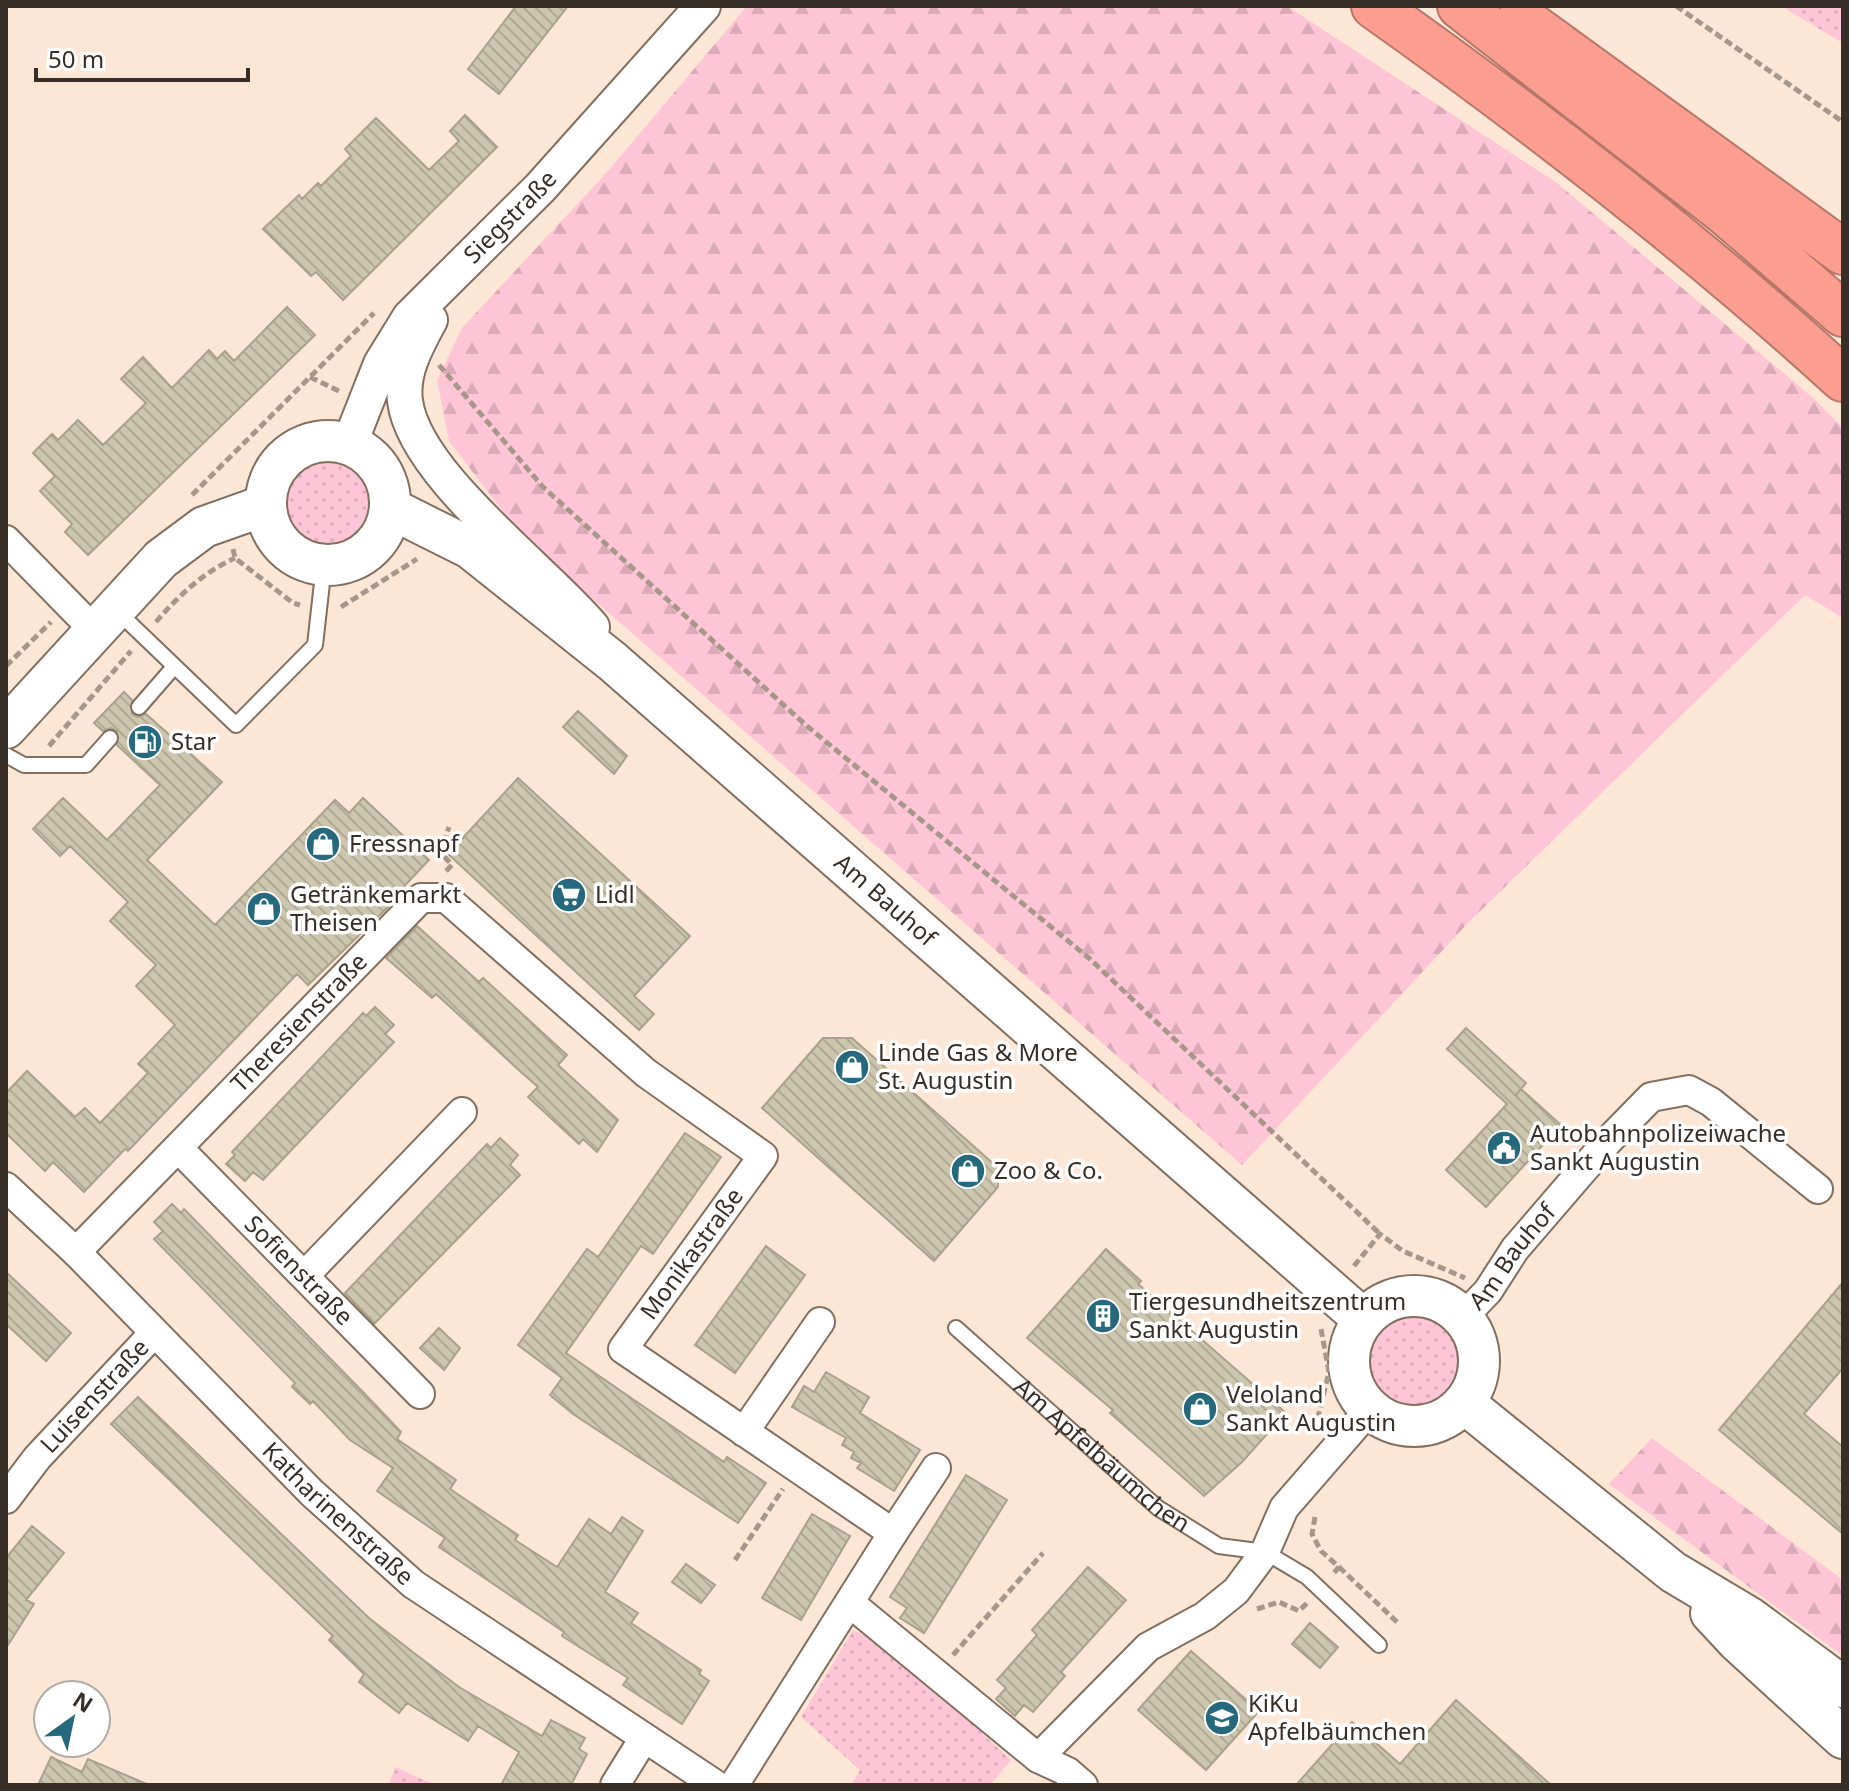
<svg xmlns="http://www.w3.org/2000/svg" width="1849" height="1791" viewBox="0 0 1849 1791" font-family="'Noto Sans',sans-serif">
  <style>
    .grass { fill: url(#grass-dots) }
    .forest { fill: url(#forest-firs) }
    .building { fill: url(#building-back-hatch); stroke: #a8a18b; stroke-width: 2 }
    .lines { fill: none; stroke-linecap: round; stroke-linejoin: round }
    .service-casing { stroke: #826f60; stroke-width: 18 }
    .minor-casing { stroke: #826f60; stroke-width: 32 }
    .tertiary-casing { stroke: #826f60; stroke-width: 38 }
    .secondary-casing { stroke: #826f60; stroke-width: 44 }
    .motorway-casing { stroke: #b6776b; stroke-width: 48 }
    .path { stroke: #a7978b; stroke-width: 5; stroke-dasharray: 8 4; stroke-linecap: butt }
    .service { stroke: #fff; stroke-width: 14 }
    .minor { stroke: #fff; stroke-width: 28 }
    .tertiary { stroke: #fff; stroke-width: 34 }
    .secondary { stroke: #fff; stroke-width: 40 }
    .motorway { stroke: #fb9e8f; stroke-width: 44 }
    .labels { text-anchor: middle; stroke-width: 7; stroke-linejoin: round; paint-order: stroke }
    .street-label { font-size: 24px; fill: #362e27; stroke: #fff }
    .poi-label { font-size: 24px; fill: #362e27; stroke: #fff; text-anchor: start }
  </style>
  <defs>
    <pattern id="grass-dots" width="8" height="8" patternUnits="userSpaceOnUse" patternTransform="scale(2)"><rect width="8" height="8" fill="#fec5d7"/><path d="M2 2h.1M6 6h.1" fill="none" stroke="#daaab9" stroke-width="1.8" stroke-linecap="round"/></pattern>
    <pattern id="forest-firs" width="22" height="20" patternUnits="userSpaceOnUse" patternTransform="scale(2)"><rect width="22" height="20" fill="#fec5d7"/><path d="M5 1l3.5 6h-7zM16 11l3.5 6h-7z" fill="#daaab9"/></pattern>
    <pattern id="building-back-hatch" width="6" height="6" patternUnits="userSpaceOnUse" patternTransform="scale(2)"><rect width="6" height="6" fill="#cdc6ae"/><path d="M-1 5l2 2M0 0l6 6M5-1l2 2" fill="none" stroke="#b1aa96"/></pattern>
  </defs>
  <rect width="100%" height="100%" fill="#fce6d5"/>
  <!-- grass -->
  <path class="grass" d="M 1781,6 L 1843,6 L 1843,43 Z
    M284 504a45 45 0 1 1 90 0a45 45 0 1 1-90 0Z
    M1369 1361a45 45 0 1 1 90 0a45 45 0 1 1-90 0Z
    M 853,1630 L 888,1646 L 1011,1760 L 990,1785 L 851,1785 L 860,1770 L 801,1717 Z
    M 395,1767 L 435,1785 L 389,1785 Z"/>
  <!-- forest -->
  <path class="forest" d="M 747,6 L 1287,6 L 1557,183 L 1812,397 L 1843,428 L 1843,618 L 1805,595 L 1470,921 L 1242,1165 L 524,539 L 449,441 L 437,380 L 462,328 L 608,171 Z
    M 1652,1438 L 1843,1580 L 1843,1656 L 1609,1484 Z"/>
  <!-- building -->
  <path class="building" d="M 516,6 L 568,6 L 499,94 L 468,69 Z
    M 465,115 L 497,147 L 343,300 L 316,272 L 311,276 L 263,229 L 299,195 L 302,199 L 318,183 L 321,186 L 351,156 L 345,149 L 376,118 L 429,170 L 459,141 L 450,131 Z
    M 287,307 L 315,335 L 88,555 L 65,532 L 72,524 L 40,491 L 55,476 L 33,453 L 52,434 L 58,440 L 78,420 L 103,445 L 146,403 L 121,379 L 143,357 L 172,388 L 209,350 L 217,359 L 225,351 L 234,361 Z
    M 124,692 L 132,700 L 132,714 L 138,717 L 146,714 L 222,782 L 147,860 L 215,925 L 335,800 L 349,813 L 363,798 L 429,860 L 390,901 L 392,903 L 308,985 L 297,974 L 128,1151 L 125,1149 L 84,1192 L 53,1162 L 45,1171 L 6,1133 L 6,1093 L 27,1071 L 75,1117 L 85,1108 L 100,1123 L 148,1073 L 138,1064 L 175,1025 L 136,986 L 156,965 L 110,921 L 128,902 L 70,846 L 60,856 L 33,829 L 63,798 L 107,840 L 160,785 L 117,745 L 117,731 L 111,728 L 103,731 L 94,723 Z
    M 578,711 L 627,756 L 614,774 L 563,727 Z
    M 518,778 L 690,936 L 634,996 L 654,1014 L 639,1030 L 448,854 Z
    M 417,926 L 479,982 L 483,978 L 567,1055 L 558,1065 L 618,1120 L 597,1152 L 583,1139 L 579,1144 L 528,1097 L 538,1087 L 521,1072 L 436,994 L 432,998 L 386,958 Z
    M 375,1007 L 394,1025 L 385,1034 L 394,1042 L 263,1180 L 253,1172 L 245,1181 L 226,1164 L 235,1155 L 232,1152 L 363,1013 L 366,1016 Z
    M 1466,1028 L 1526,1083 L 1515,1096 L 1521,1089 L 1561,1125 L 1486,1207 L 1446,1170 L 1507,1104 L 1447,1049 Z
    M 823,1038 L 852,1038 L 998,1168 L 998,1187 L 934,1261 L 762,1108 Z
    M 685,1133 L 721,1157 L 653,1254 L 641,1246 L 566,1353 L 724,1462 L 727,1457 L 766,1483 L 738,1523 L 573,1414 L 550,1395 L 562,1378 L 518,1345 L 587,1249 L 598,1257 Z
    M 500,1138 L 518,1155 L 510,1165 L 520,1175 L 374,1324 L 345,1293 L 487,1144 L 491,1148 Z
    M 172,1204 L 181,1213 L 184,1209 L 362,1391 L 401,1432 L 397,1439 L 456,1480 L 450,1489 L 518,1535 L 515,1540 L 557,1567 L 589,1519 L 611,1534 L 622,1517 L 643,1531 L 605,1592 L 638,1613 L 631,1623 L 701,1670 L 699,1674 L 709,1681 L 682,1724 L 623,1685 L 628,1678 L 562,1636 L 564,1632 L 439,1547 L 445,1538 L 377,1491 L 393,1468 L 350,1440 L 313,1401 L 310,1404 L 292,1387 L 295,1383 L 154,1239 L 163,1231 L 154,1222 Z
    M 766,1246 L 805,1275 L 735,1373 L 695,1345 Z
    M 1106,1249 L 1141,1281 L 1138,1284 L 1286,1413 L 1242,1462 L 1204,1496 L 1110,1413 L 1113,1410 L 1027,1338 Z
    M 6,1272 L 71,1333 L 46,1361 L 6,1324 Z
    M 1843,1282 L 1843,1368 L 1804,1414 L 1843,1447 L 1843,1534 L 1719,1430 Z
    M 439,1328 L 460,1348 L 444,1370 L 420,1348 Z
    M 826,1372 L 869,1397 L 860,1413 L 920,1450 L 894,1491 L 857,1468 L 861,1463 L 851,1458 L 854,1452 L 842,1445 L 846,1438 L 792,1407 L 804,1386 L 814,1392 Z
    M 138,1397 L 369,1618 L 414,1653 L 459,1687 L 542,1736 L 551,1720 L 585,1738 L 579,1749 L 587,1754 L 571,1785 L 501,1785 L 519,1752 L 478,1726 L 468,1741 L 407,1703 L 399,1713 L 359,1682 L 364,1674 L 329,1640 L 333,1636 L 111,1424 Z
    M 966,1475 L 1007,1500 L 924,1633 L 900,1618 L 907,1608 L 890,1597 Z
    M 812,1514 L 850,1536 L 801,1620 L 762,1598 Z
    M 32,1526 L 64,1553 L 26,1600 L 34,1604 L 6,1648 L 6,1558 Z
    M 686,1564 L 715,1585 L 701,1603 L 672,1582 Z
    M 1088,1567 L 1126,1600 L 1061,1672 L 1065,1676 L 1033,1712 L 1024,1705 L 1015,1716 L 996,1699 L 1006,1688 L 997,1680 L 1037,1635 L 1032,1630 Z
    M 1310,1623 L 1338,1647 L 1320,1668 L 1292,1644 Z
    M 1191,1651 L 1259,1711 L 1206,1770 L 1138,1710 Z
    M 1456,1700 L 1551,1785 L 1296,1785 L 1352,1722 L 1400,1764 Z
    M 51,1757 L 82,1772 L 88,1759 L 149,1785 L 38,1785 Z"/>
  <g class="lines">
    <!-- service casing -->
    <g class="service-casing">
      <g id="service">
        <path d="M 116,610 L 236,725 L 315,645 L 324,565"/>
        <path d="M 139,707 L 173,668"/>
        <path d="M 6,755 L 24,765 L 86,765 L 110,738"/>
        <path id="s1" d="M 956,1328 L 1158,1508 L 1219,1546 L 1265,1552 L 1307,1577 L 1379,1645"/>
      </g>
    </g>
    <!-- minor casing -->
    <g class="minor-casing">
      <g id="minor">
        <path d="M 6,540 L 94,630"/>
        <path id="s2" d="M 178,1148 L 420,1394"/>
        <path id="s3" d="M 6,1187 L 76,1252 L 312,1493 L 413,1584 L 716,1785"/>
        <path id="s4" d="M 76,1252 L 421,898 L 446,898 L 646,1073 L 763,1156 L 623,1349 L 893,1533 L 734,1785"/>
        <path d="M 306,1274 L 462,1112"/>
        <path id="s5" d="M 1463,1317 L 1488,1291 L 1515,1249 L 1608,1141 L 1651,1097 L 1689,1090 L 1711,1102 L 1818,1189"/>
        <path d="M 744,1432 L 820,1322"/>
        <path id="s6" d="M 6,1499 L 37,1458 L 154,1333"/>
        <path d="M 893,1533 L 936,1468"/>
        <path d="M 850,1603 L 1038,1758 L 1068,1772 L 1083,1785"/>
        <path d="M 1038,1758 L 1148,1647 L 1205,1616 L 1236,1591 L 1265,1552 L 1284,1508 L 1370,1409"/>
        <path d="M 615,1785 L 644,1738"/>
      </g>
    </g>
    <!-- tertiary casing -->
    <g class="tertiary-casing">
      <g id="tertiary">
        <path d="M 430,320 C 417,344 401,372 405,401 C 414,474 544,570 592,627"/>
        <path id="s7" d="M 349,445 L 381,364 L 410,317 L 540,188 L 703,6"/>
      </g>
    </g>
    <!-- secondary casing -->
    <g class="secondary-casing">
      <g id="secondary">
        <circle cx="328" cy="503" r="62"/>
        <path id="s8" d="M 390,508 L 470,548 L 612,661 L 1363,1319"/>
        <path d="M 6,728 L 161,559 L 204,527 L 266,505"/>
        <circle cx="1414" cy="1361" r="65"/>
        <path d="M 1464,1403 L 1673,1572 L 1750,1618 L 1843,1687"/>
        <path d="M 1711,1613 L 1737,1641 L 1843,1738"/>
      </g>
    </g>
    <!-- motorway casing -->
    <g class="motorway-casing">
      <path id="motorway" d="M 1374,6 C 1536,121 1696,245 1843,379
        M 1460,6 L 1726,213 L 1843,314
        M 1521,18 L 1843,252"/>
    </g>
    <!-- path -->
    <path class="path" d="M 1676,6 L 1843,122
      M 439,365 L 543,487 L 808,727 L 1090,959 L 1380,1234
      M 310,377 L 339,391
      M 192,495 L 374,313
      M 233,549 L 235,558 L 293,603 L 300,605
      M 341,607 L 417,559
      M 156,622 C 178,596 204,572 235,558
      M 6,666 L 51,622
      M 49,746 L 131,651
      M 446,871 L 452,865 L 440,852 L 449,827
      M 1354,1266 L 1380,1234 L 1403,1251 L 1465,1278
      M 1321,1329 L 1329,1372 L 1317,1421 L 1323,1426
      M 1315,1517 L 1312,1534 L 1321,1551 L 1339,1567 L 1333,1574
      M 735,1560 L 783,1489
      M 1339,1567 L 1398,1623
      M 1257,1609 L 1279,1602 L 1299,1611 L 1308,1602
      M 953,1655 L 1043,1553"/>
    <!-- service -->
    <use href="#service" class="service"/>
    <!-- minor -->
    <use href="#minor" class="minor"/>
    <!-- tertiary -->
    <use href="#tertiary" class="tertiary"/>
    <!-- secondary -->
    <use href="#secondary" class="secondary"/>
    <!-- motorway -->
    <use href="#motorway" class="motorway"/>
  </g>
  <!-- icons -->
  <defs>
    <g id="fuel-disc" transform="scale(1.8)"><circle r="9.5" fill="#27697c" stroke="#fff"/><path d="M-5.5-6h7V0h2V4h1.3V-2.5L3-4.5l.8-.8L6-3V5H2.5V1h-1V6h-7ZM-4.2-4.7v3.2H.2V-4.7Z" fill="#fff"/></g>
    <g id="shop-disc" transform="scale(1.8)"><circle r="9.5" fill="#27697c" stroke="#fff"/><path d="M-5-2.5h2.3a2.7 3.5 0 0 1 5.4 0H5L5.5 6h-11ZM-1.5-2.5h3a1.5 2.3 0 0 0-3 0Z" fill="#fff"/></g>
    <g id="supermarket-disc" transform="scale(1.8)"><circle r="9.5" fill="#27697c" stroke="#fff"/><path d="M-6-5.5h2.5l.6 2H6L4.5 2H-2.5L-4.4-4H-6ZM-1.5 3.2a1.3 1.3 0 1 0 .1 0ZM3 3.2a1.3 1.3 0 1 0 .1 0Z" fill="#fff"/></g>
    <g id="civic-disc" transform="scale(1.8)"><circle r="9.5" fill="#27697c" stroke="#fff"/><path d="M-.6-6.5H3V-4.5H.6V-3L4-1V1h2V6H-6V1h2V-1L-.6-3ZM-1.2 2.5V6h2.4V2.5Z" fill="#fff"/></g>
    <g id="building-disc" transform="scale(1.8)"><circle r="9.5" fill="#27697c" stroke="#fff"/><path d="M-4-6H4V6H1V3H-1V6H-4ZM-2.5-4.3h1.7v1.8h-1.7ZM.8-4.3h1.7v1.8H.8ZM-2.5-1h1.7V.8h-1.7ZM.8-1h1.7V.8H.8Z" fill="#fff"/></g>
    <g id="school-disc" transform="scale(1.8)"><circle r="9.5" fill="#27697c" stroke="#fff"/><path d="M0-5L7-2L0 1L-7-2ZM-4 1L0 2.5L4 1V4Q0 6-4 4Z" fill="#fff"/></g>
  </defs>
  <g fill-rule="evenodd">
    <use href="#fuel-disc" x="145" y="742"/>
    <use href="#shop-disc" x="323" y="844"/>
    <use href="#supermarket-disc" x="569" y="895"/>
    <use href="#shop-disc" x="264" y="909"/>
    <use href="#shop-disc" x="852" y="1067"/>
    <use href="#civic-disc" x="1504" y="1148"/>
    <use href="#shop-disc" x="968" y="1171"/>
    <use href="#building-disc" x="1103" y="1316"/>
    <use href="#shop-disc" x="1200" y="1409"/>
    <use href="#school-disc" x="1222" y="1718"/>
  </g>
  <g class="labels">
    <!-- street labels -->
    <g class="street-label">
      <text dy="8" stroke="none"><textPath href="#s7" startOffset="284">Siegstraße</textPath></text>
      <text dy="8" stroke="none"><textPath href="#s8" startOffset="634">Am Bauhof</textPath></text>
      <text dy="8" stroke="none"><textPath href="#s4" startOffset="320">Theresienstraße</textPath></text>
      <text transform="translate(692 1254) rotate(-54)" y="8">Monikastraße</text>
      <text dy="8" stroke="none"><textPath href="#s5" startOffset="78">Am Bauhof</textPath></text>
      <text dy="8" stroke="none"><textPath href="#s2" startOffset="172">Sofienstraße</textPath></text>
      <text dy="8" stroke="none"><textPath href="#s6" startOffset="136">Luisenstraße</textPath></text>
      <text dy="8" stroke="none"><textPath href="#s1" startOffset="194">Am Apfelbäumchen</textPath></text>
      <text dy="8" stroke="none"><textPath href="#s3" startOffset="466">Katharinenstraße</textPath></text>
    </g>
    <!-- poi labels -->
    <g class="poi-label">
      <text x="171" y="750">Star</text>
      <text x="349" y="852">Fressnapf</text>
      <text x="290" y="903">Getränkemarkt<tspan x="290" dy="28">Theisen</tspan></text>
      <text x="595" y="903">Lidl</text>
      <text x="878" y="1061">Linde Gas &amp; More<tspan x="878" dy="28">St. Augustin</tspan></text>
      <text x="1530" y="1142">Autobahnpolizeiwache<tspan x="1530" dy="28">Sankt Augustin</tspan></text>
      <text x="994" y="1179">Zoo &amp; Co.</text>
      <text x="1129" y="1310">Tiergesundheitszentrum<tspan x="1129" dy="28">Sankt Augustin</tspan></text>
      <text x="1226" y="1403">Veloland<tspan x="1226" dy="28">Sankt Augustin</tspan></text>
      <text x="1248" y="1712">KiKu<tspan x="1248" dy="28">Apfelbäumchen</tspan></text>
    </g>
  </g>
  <!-- border -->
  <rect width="1849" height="1791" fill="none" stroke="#362e27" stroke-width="16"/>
  <!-- north arrow -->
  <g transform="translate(72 1719) rotate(33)"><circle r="38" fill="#ffffff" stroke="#afaba9" stroke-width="2"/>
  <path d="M0-6L14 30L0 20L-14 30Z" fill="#27697c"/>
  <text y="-12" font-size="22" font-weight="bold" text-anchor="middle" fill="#362e27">N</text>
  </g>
  <!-- scale -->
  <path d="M36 68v12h212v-12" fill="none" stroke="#362e27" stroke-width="4"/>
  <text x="48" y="68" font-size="24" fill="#362e27" stroke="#ffffff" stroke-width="6" paint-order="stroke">50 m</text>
</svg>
